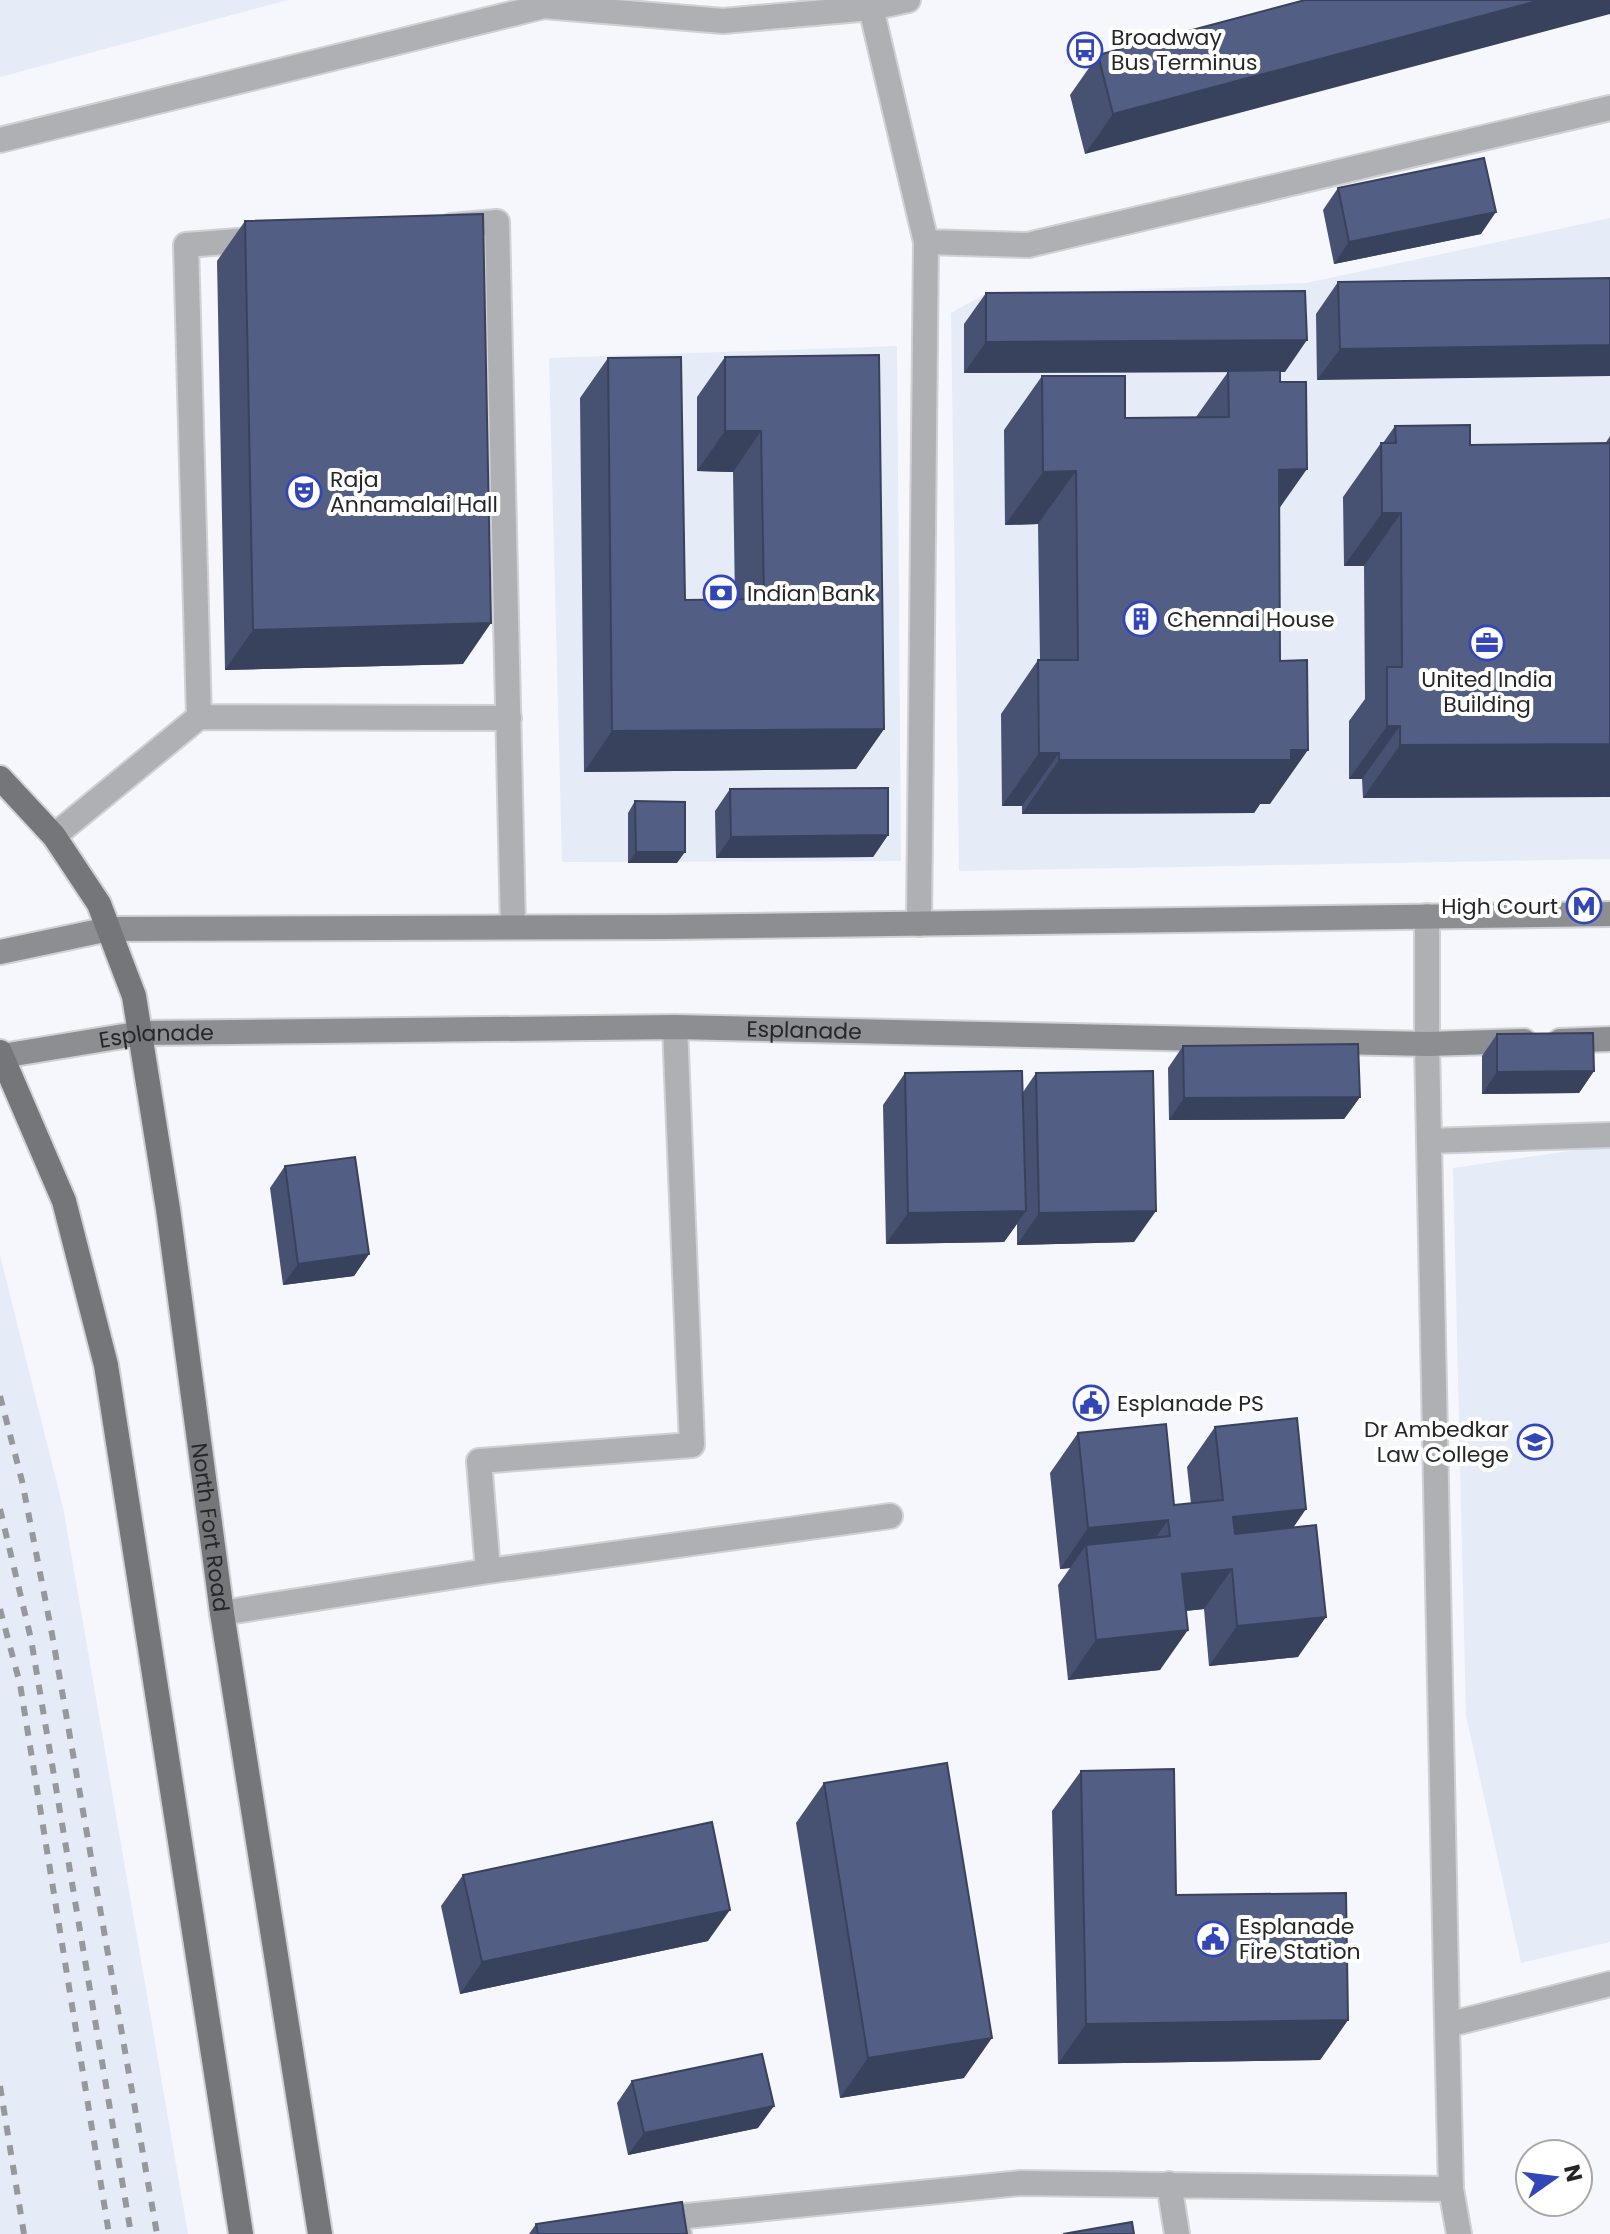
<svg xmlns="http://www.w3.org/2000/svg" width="1610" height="2234" viewBox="0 0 1610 2234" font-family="Poppins,sans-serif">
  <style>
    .built { fill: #e6ebf8 }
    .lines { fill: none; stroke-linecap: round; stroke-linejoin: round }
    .service-casing { stroke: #d0d1d7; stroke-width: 28 }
    .minor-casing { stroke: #d0d1d7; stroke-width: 28 }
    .secondary-casing { stroke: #d0d1d7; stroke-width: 28 }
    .primary-casing { stroke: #d0d1d7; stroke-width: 28 }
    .service { stroke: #afb0b3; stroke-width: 24 }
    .minor { stroke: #afb0b3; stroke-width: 24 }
    .secondary { stroke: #8d8e92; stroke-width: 24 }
    .primary { stroke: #74767a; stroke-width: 24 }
    .rail { stroke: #96989c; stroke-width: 6; stroke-dasharray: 10 10; stroke-linecap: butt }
    .wall { fill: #475172 }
    .shaded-wall { fill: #39425c }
    .building { fill: #525e84; stroke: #39425c; stroke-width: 2 }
    .labels { text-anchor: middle; stroke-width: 8; stroke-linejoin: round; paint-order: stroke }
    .poi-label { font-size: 22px; fill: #252628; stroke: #fff; text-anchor: start }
    .street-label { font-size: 22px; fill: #252628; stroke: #fff }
  </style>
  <rect width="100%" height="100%" fill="#f5f7fd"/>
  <!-- built -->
  <path class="built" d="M 0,0 L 288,0 L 0,77 Z
    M 1610,218 L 1610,859 L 959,871 L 951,313 L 983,295 L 1306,283 Z
    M 897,346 L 901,861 L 562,862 L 549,358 Z
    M 1610,1145 L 1610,1942 L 1521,1963 L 1466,1716 L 1453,1168 Z
    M 0,1255 L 64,1512 L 188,2234 L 0,2234 Z"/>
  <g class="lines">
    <!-- service casing -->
    <g class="service-casing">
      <path id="service" d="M 871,8 L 926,242 L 919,924
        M 0,140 L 544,6 L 723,21 L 871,8 L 908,0
        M 451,226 L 497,222 L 513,926
        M 926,242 L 1028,245 L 1610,108
        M 199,717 L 509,718
        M 54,836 L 199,717 L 186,245 L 263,239
        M 1427,1044 L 1447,2025 L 1610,1984
        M 1429,1141 L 1610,1135
        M 488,1571 L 890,1516
        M 222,1613 L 488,1571 L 479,1461 L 692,1445 L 675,1027
        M 1169,2184 L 1177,2234
        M 1451,2189 L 1459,2234
        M 679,2234 L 676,2217 L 1021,2183 L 1451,2189 L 1447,2025"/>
    </g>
    <!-- minor casing -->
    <g class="minor-casing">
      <path id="minor" d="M 1427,1044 L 1427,916"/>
    </g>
    <!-- secondary casing -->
    <g class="secondary-casing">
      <g id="secondary">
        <path d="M 0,952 L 109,929 L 666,927 L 1610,914"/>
        <path d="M 1560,1041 L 1610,1039"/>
        <path id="s1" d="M 2,1056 L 142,1033 L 675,1027 L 1427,1044 L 1524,1041"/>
      </g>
    </g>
    <!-- primary casing -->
    <g class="primary-casing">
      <g id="primary">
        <path id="s2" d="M 0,778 L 54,836 L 99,904 L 134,996 L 168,1209 L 222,1613 L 320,2234"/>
        <path d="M 0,1052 L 64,1201 L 106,1365 L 241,2234"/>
      </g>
    </g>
    <!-- service -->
    <use href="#service" class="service"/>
    <!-- minor -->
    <use href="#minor" class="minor"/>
    <!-- secondary -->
    <use href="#secondary" class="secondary"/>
    <!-- primary -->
    <use href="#primary" class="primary"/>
    <!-- rail -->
    <path class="rail" d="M 0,1396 L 22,1481 L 52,1634 L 157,2234
      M 0,1509 L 31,1639 L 131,2234
      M 0,1609 L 20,1684 L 109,2234
      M 0,2086 L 24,2234"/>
  </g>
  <!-- wall -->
  <path class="wall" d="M 1305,0 L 1085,154 L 1070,95 L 1098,55 Z
    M 1338,188 L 1481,234 L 1334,264 L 1323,210 Z
    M 245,221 L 463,664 L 225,670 L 217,261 Z
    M 1610,278 L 1317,380 L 1316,314 L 1338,282 Z
    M 986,293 L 1285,372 L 1280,372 L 1279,509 L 1270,804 L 1260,804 L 1254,813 L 1022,814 L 1022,806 L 1002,806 L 1001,714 L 1038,660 L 1040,660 L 1038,524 L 1005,525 L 1004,430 L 1042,376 L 1125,418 L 1196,417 L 1228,372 L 964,373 L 964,324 Z
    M 879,355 L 884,729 L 856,769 L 584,772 L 580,398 L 608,358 L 685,600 L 735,600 L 733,472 L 697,471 L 697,397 L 725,357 Z
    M 1395,426 L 1470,445 L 1605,444 L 1610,436 L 1610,797 L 1363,798 L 1362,779 L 1349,779 L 1349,721 L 1365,699 L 1364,566 L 1344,566 L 1343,497 L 1381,443 L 1383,443 Z
    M 730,789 L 888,835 L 873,857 L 716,858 L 715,811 Z
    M 635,801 L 677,863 L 628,863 L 628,813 Z
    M 1497,1034 L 1594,1071 L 1579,1093 L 1482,1094 L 1482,1056 Z
    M 1183,1046 L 1360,1097 L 1344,1119 L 1169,1120 L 1168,1068 Z
    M 905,1073 L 1023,1092 L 1036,1073 L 1134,1242 L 1017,1245 L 1017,1224 L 1004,1242 L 886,1244 L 883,1105 Z
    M 285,1166 L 369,1254 L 354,1276 L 283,1285 L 270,1188 Z
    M 1215,1427 L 1293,1528 L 1298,1657 L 1209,1666 L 1204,1609 L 1186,1611 L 1160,1670 L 1068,1680 L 1058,1585 L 1070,1568 L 1060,1569 L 1050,1473 L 1078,1433 L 1174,1505 L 1191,1504 L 1187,1467 Z
    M 1081,1771 L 1176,1895 L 1348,2020 L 1320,2060 L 1058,2064 L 1052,1811 Z
    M 824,1783 L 964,2078 L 840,2098 L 796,1823 Z
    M 463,1875 L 708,1941 L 460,1994 L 441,1906 Z
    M 632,2081 L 758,2128 L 628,2155 L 617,2103 Z
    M 536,2224 L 687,2234 L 529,2234 Z"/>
  <!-- shaded-wall -->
  <path class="shaded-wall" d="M 1541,0 L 1610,0 L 1610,14 L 1085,154 L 1113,114 Z
    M 1496,212 L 1481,234 L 1334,264 L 1349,242 Z
    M 1307,340 L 1285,372 L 964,373 L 986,342 Z
    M 1610,345 L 1610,376 L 1317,380 L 1340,349 Z
    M 725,431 L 761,431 L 733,472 L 697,471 Z
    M 1307,469 L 1269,523 L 1279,470 Z
    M 1076,471 L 1038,524 L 1005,525 L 1043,472 Z
    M 1382,513 L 1401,513 L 1364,566 L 1344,566 Z
    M 491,623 L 463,664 L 225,670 L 253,630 Z
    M 1387,726 L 1400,726 L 1362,779 L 1349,779 Z
    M 884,729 L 856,769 L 584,772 L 612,731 Z
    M 1610,744 L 1610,797 L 1363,798 L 1400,745 Z
    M 1291,750 L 1308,750 L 1270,804 L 1260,804 L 1254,813 L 1022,814 L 1059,760 Z
    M 1039,753 L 1059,753 L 1022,806 L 1002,806 Z
    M 888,835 L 873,857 L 716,858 L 731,837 Z
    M 636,852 L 685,852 L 677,863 L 628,863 Z
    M 1594,1071 L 1579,1093 L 1482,1094 L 1497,1072 Z
    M 1360,1097 L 1344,1119 L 1169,1120 L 1184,1098 Z
    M 1026,1211 L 1004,1242 L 886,1244 L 908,1213 Z
    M 1156,1211 L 1134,1242 L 1017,1245 L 1039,1213 Z
    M 369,1254 L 354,1276 L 283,1285 L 298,1264 Z
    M 1306,1509 L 1278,1550 L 1205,1557 L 1233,1517 Z
    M 1168,1520 L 1140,1560 L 1086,1545 L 1070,1568 L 1060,1569 L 1088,1528 Z
    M 1232,1569 L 1204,1609 L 1154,1614 L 1182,1574 Z
    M 1326,1617 L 1298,1657 L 1209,1666 L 1237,1626 Z
    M 1188,1630 L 1160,1670 L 1068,1680 L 1096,1640 Z
    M 730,1910 L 708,1941 L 460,1994 L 482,1962 Z
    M 1348,2020 L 1320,2060 L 1058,2064 L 1086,2024 Z
    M 992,2038 L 964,2078 L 840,2098 L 868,2058 Z
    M 774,2106 L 758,2128 L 628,2155 L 644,2133 Z"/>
  <!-- building -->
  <path class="building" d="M 1305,0 L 1541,0 L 1113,114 L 1098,55 Z
    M 1484,158 L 1496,212 L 1349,242 L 1338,188 Z
    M 483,214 L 491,623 L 253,630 L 245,221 Z
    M 1610,278 L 1610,345 L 1340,349 L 1338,282 Z
    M 1305,291 L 1307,340 L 986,342 L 986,293 Z
    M 879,355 L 884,729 L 612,731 L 608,358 L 681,357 L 685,600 L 764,599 L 761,431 L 725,431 L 725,357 Z
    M 1280,370 L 1280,382 L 1306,382 L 1307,469 L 1279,470 L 1280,661 L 1307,660 L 1308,750 L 1291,750 L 1291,760 L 1059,760 L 1059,753 L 1039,753 L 1038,660 L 1078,660 L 1076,471 L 1043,472 L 1042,376 L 1125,376 L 1125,418 L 1229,417 L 1228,371 Z
    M 1470,425 L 1470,445 L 1610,443 L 1610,744 L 1400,745 L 1400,726 L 1387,726 L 1387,667 L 1402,667 L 1401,513 L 1382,513 L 1381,443 L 1396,443 L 1395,426 Z
    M 888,788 L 888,835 L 731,837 L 730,789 Z
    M 635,801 L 685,802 L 685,852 L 636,852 Z
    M 1593,1033 L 1594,1071 L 1497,1072 L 1497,1034 Z
    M 1358,1044 L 1360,1097 L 1184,1098 L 1183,1046 Z
    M 1022,1071 L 1026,1211 L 908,1213 L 905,1073 Z
    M 1153,1071 L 1156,1211 L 1039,1213 L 1036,1073 Z
    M 355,1157 L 369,1254 L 298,1264 L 285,1166 Z
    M 1297,1418 L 1306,1509 L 1233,1517 L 1235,1534 L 1316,1525 L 1326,1617 L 1237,1626 L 1232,1569 L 1182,1574 L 1188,1630 L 1096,1640 L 1086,1545 L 1170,1536 L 1168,1520 L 1088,1528 L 1078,1433 L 1166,1424 L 1174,1505 L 1223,1500 L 1215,1427 Z
    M 947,1763 L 992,2038 L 868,2058 L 824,1783 Z
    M 1174,1769 L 1176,1895 L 1346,1893 L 1348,2020 L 1086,2024 L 1081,1771 Z
    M 712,1822 L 730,1910 L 482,1962 L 463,1875 Z
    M 762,2054 L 774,2106 L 644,2133 L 632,2081 Z
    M 682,2202 L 687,2234 L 538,2234 L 536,2224 Z
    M 1132,2222 L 1134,2234 L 1063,2234 Z"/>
  <!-- icons -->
  <defs>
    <g id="bus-ring" transform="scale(1.8)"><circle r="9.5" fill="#fff" stroke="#3246b8" stroke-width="1.5"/><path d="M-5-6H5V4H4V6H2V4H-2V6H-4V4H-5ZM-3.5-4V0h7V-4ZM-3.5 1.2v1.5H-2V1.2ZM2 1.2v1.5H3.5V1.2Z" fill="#3246b8"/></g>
    <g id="theatre-ring" transform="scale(1.8)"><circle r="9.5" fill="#fff" stroke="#3246b8" stroke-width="1.5"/><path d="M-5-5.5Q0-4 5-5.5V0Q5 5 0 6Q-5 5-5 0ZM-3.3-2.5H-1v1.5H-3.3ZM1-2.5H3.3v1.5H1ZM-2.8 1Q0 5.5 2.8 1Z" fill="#3246b8"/></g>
    <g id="bank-ring" transform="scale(1.8)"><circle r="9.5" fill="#fff" stroke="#3246b8" stroke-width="1.5"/><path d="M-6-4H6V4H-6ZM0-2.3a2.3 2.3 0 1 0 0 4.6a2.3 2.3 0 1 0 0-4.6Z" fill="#3246b8"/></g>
    <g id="building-ring" transform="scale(1.8)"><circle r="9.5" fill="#fff" stroke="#3246b8" stroke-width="1.5"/><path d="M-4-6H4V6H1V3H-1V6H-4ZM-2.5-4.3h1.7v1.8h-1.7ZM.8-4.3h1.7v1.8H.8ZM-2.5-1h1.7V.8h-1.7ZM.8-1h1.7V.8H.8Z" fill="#3246b8"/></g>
    <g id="office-ring" transform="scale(1.8)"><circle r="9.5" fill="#fff" stroke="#3246b8" stroke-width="1.5"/><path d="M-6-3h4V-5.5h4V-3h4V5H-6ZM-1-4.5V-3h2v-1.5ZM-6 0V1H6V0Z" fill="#3246b8"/></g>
    <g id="metro-ring" transform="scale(1.8)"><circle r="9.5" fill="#fff" stroke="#3246b8" stroke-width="1.5"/><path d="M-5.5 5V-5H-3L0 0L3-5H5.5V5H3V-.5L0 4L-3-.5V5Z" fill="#3246b8"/></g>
    <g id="civic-ring" transform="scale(1.8)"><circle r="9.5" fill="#fff" stroke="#3246b8" stroke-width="1.5"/><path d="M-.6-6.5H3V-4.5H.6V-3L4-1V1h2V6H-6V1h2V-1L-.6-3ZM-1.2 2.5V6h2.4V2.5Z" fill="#3246b8"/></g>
    <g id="university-ring" transform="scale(1.8)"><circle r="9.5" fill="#fff" stroke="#3246b8" stroke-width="1.5"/><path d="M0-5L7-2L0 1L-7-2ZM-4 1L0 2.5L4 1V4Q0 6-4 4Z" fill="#3246b8"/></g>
  </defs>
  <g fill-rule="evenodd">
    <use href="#bus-ring" x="1085" y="50"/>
    <use href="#theatre-ring" x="304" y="492"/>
    <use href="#bank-ring" x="721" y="593"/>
    <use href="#building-ring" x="1141" y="619"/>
    <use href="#office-ring" x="1487" y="643"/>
    <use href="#metro-ring" x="1584" y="906"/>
    <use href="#civic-ring" x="1091" y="1403"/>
    <use href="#university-ring" x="1535" y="1442"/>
    <use href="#civic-ring" x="1213" y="1939"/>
  </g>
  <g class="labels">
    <!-- poi labels -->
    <g class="poi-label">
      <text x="1111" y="45">Broadway<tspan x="1111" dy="25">Bus Terminus</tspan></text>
      <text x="330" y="487">Raja<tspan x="330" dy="25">Annamalai Hall</tspan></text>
      <text x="747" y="601">Indian Bank</text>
      <text x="1167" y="627">Chennai House</text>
      <text x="1487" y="687" text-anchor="middle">United India<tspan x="1487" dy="25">Building</tspan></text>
      <text x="1558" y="914" text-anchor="end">High Court</text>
      <text x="1117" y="1411">Esplanade PS</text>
      <text x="1509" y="1437" text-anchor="end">Dr Ambedkar<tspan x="1509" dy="25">Law College</tspan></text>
      <text x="1239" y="1934">Esplanade<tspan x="1239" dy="25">Fire Station</tspan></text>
    </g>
    <!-- street labels -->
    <g class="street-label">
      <text dy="8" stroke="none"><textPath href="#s1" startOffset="804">Esplanade</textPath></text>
      <text dy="8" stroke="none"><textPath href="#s1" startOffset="156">Esplanade</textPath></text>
      <text dy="8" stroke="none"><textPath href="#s2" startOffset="796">North Fort Road</textPath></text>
    </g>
  </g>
  <!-- north arrow -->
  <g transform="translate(1554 2178) rotate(76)"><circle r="38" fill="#ffffff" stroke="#a8a8a9" stroke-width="2"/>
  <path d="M0-6L14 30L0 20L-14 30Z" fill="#3246b8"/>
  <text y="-12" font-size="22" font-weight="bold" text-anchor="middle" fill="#252628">N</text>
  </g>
</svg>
